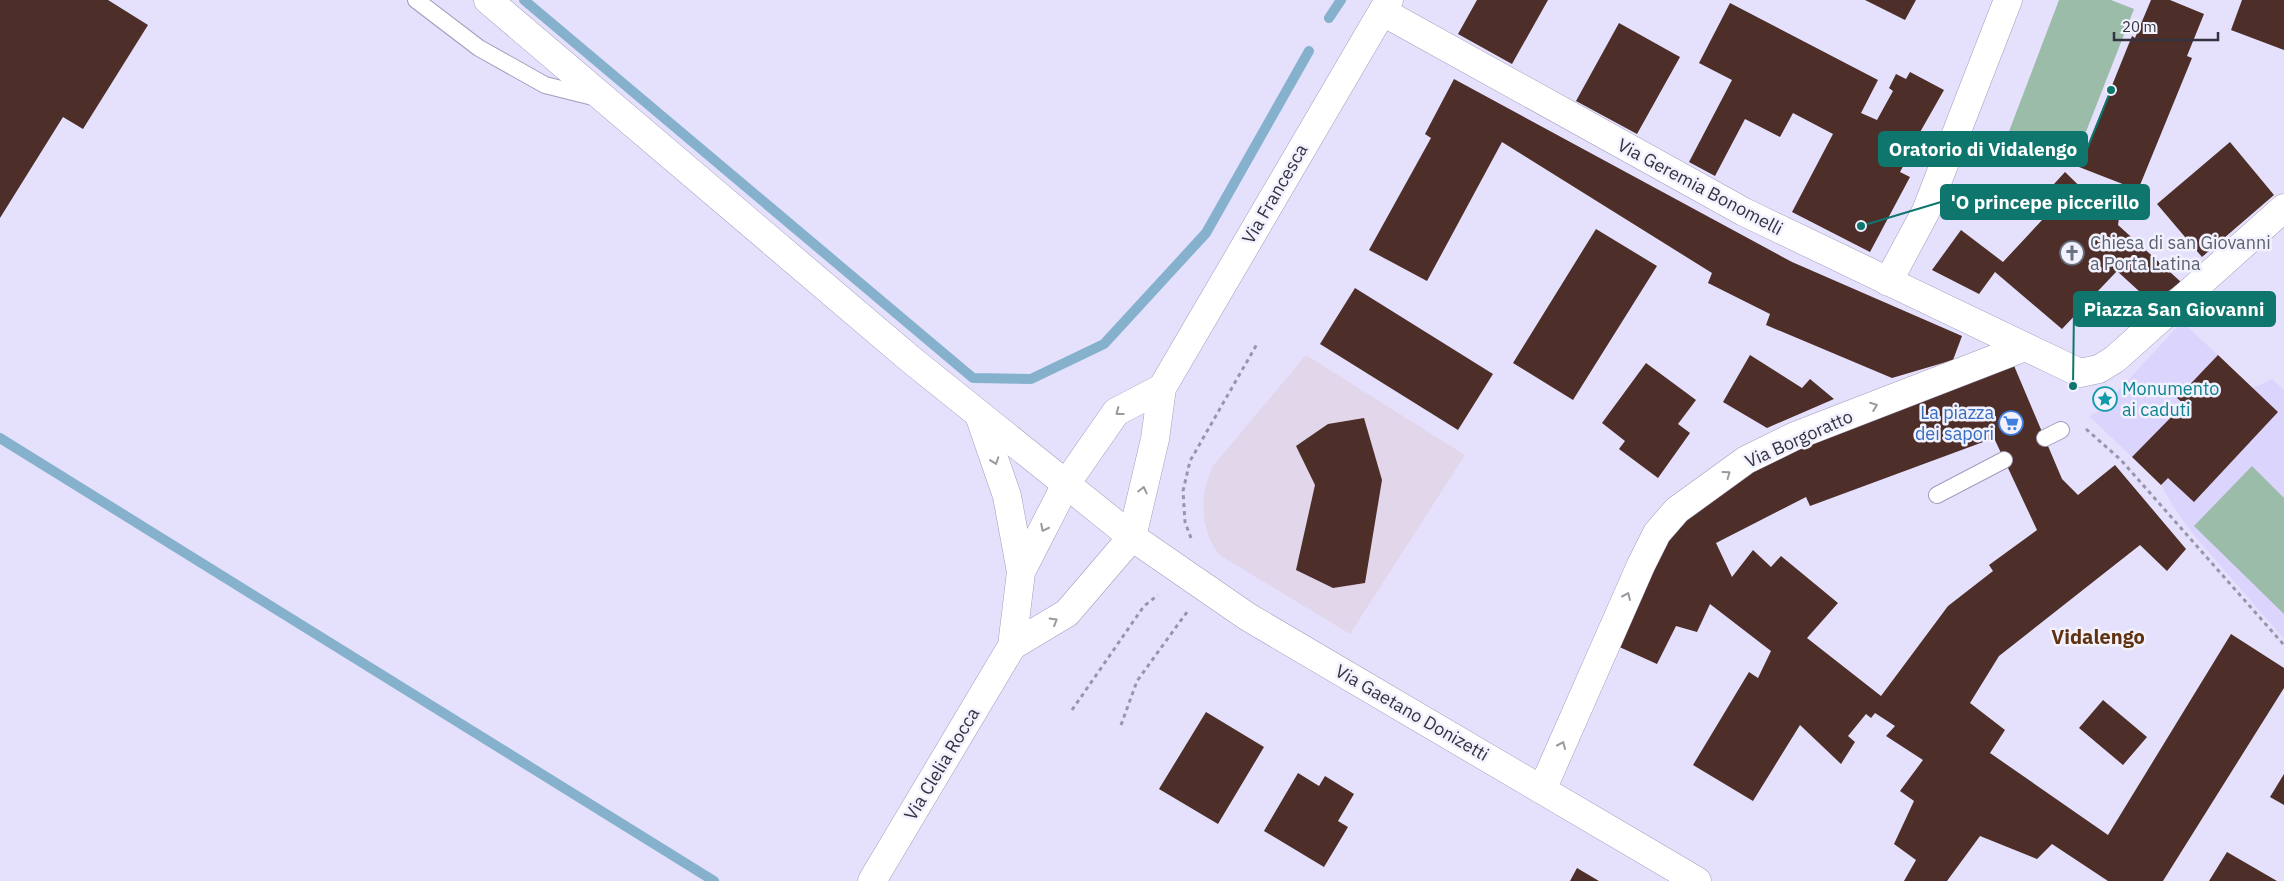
<svg xmlns="http://www.w3.org/2000/svg" width="2284" height="881" viewBox="0 0 2284 881" font-family="'IBM Plex Sans',sans-serif">
  <style>
    .commercial { fill: #e2d6ea }
    .built { fill: #dbd4fd }
    .green { fill: #9bbca8 }
    .lines { fill: none; stroke-linecap: round; stroke-linejoin: round }
    .stream { stroke: #85b1cd; stroke-width: 10 }
    .building { fill: #4d2e29; fill-rule: evenodd }
    .service-casing { stroke: #a19cbc; stroke-width: 18 }
    .minor-casing { stroke: #a19cbc; stroke-width: 29 }
    .tertiary-casing { stroke: #a19cbc; stroke-width: 29 }
    .secondary-casing { stroke: #a19cbc; stroke-width: 29 }
    .path { stroke: #9895ab; stroke-width: 3; stroke-dasharray: 4 4; stroke-linecap: butt }
    .service { stroke: #fff; stroke-width: 16 }
    .minor { stroke: #fff; stroke-width: 28 }
    .tertiary { stroke: #fff; stroke-width: 28 }
    .secondary { stroke: #fff; stroke-width: 28 }
    .oneway { stroke: #9a99a0 }
    .labels { text-anchor: middle; stroke-width: 5; stroke-linejoin: round; paint-order: stroke }
    .street-label { font-size: 18px; fill: #353340; stroke: #f2f1fe }
    .worship-label { font-size: 18px; fill: #5b616d; stroke: #f2f1fe; text-anchor: start }
    .culture-label { font-size: 18px; fill: #0d838f; stroke: #f2f1fe; text-anchor: start }
    .shop-label { font-size: 18px; fill: #366cbe; stroke: #f2f1fe; text-anchor: end }
    .quarter-label { font-size: 20px; font-weight: bold; fill: #603310; stroke: #f2f1fe }
    .leader { fill: none; stroke: #0f766e; stroke-width: 2 }
    .callout-dot { fill: #0f766e; stroke: #f2f1fe; stroke-width: 2 }
    .callout { fill: #0f766e; stroke: #0f766e; stroke-width: 2 }
    .callout-label { font-size: 19px; text-anchor: middle; font-weight: bold; fill: #fff }
  </style>
  <rect width="100%" height="100%" fill="#e5e1fd"/>
  <!-- commercial -->
  <path class="commercial" d="M 1306,355 L 1465,455 L 1350,634 L 1218,554 L 1209,538 L 1204,520 L 1203,502 L 1206,484 L 1212,467 Z"/>
  <!-- built -->
  <path class="built" d="M 2182,322 L 2218,355 L 2196,378 L 2253,388 L 2272,379 L 2284,390 L 2284,639 L 2192,533 L 2173,506 L 2161,485 L 2178,467 L 2149,440 L 2132,457 L 2089,416 L 2099,411 Z"/>
  <!-- green -->
  <path class="green" d="M 2059,0 L 2111,0 L 2134,9 L 2075,160 L 2008,134 Z
    M 2252,466 L 2284,498 L 2284,614 L 2194,526 Z"/>
  <g class="lines">
    <!-- stream -->
    <path class="stream" d="M 524,0 L 973,378 L 1031,379 L 1104,344 L 1206,233 L 1309,51
      M 1329,18 L 1341,0
      M 0,438 L 714,881"/>
  </g>
  <!-- building -->
  <path class="building" d="M 0,0 L 108,0 L 148,25 L 83,129 L 63,117 L 0,218 Z
    M 1477,0 L 1548,0 L 1512,64 L 1458,34 Z
    M 1865,0 L 1916,0 L 1905,20 Z
    M 2151,0 L 2170,0 L 2204,14 L 2187,56 L 2192,58 L 2138,190 L 2079,167 L 2132,36 L 2135,38 Z
    M 2242,0 L 2284,0 L 2284,50 L 2231,30 Z
    M 1730,3 L 1878,80 L 1861,113 L 1877,120 L 1893,91 L 1889,88 L 1896,74 L 1906,79 L 1910,72 L 1944,90 L 1915,141 L 1910,138 L 1901,156 L 1907,159 L 1900,172 L 1910,177 L 1870,252 L 1792,212 L 1833,134 L 1793,113 L 1780,137 L 1745,119 L 1715,176 L 1689,162 L 1732,80 L 1699,63 Z
    M 1619,23 L 1680,57 L 1637,134 L 1576,101 Z
    M 1454,79 L 1792,262 L 1962,336 L 1953,360 L 1892,378 L 1766,325 L 1770,314 L 1708,283 L 1712,273 L 1502,142 L 1427,281 L 1369,250 L 1431,138 L 1425,134 Z
    M 2230,142 L 2274,195 L 2202,257 L 2157,204 Z
    M 2065,172 L 2097,203 L 2103,202 L 2114,207 L 2119,218 L 2118,225 L 2181,282 L 2152,303 L 2117,271 L 2062,329 L 1995,272 L 1979,294 L 1932,270 L 1961,230 L 2003,262 L 2043,219 L 2032,208 Z
    M 1596,229 L 1657,266 L 1573,400 L 1513,363 Z
    M 1355,288 L 1493,374 L 1458,430 L 1320,344 Z
    M 1750,355 L 1802,388 L 1810,379 L 1834,399 L 1767,428 L 1723,402 Z
    M 2218,355 L 2278,412 L 2194,502 L 2168,478 L 2161,485 L 2132,457 L 2184,404 L 2177,398 Z
    M 2012,361 L 2062,479 L 2078,495 L 2115,465 L 2186,549 L 2167,571 L 2140,545 L 1999,656 L 1970,703 L 2005,730 L 1990,753 L 2108,835 L 2231,634 L 2284,668 L 2284,688 L 2163,881 L 2108,881 L 2052,844 L 2037,859 L 1980,836 L 1947,881 L 1904,881 L 1916,860 L 1894,844 L 1914,801 L 1900,791 L 1923,760 L 1886,736 L 1895,726 L 1875,713 L 1871,718 L 1866,714 L 1848,736 L 1855,742 L 1841,764 L 1800,725 L 1753,801 L 1693,765 L 1749,672 L 1758,678 L 1771,651 L 1710,604 L 1697,632 L 1676,626 L 1657,664 L 1615,645 L 1661,534 L 1694,499 L 1816,430 ZM 1994,438 L 2037,530 L 1989,565 L 1993,571 L 1948,606 L 1881,696 L 1807,638 L 1838,603 L 1781,556 L 1771,567 L 1753,550 L 1732,577 L 1716,543 L 1806,497 L 1810,506 Z
    M 1646,363 L 1696,400 L 1678,424 L 1690,433 L 1658,478 L 1619,449 L 1625,441 L 1602,423 Z
    M 1364,418 L 1382,480 L 1365,583 L 1333,588 L 1296,570 L 1315,485 L 1296,446 L 1328,424 Z
    M 2103,700 L 2147,737 L 2123,765 L 2079,728 Z
    M 1206,712 L 1264,747 L 1218,824 L 1159,789 Z
    M 1298,773 L 1319,786 L 1325,776 L 1354,794 L 1338,821 L 1348,827 L 1324,867 L 1264,831 Z
    M 2284,774 L 2284,805 L 2270,797 Z
    M 2227,852 L 2277,881 L 2209,881 Z
    M 1577,868 L 1599,881 L 1570,881 Z"/>
  <g class="lines">
    <!-- service casing -->
    <g class="service-casing">
      <path id="service" d="M 416,0 L 479,48 L 545,85 L 597,98
        M 2045,438 L 2061,430
        M 1937,495 L 2004,460"/>
    </g>
    <!-- minor casing -->
    <g class="minor-casing">
      <path id="minor" d="M 1383,12 L 1744,212 L 2080,373 L 2099,369 L 2115,359 L 2284,208
        M 1888,282 L 1926,211 L 2008,0
        M 1542,790 L 1641,565 L 1657,533 L 1677,510 L 1746,460 L 1795,436 L 2025,347"/>
    </g>
    <!-- tertiary casing -->
    <g class="tertiary-casing">
      <path id="tertiary" d="M 1021,572 L 1066,484 L 1116,412 L 1162,388
        M 1012,646 L 1067,613 L 1132,537 L 1155,439 L 1162,388 L 1389,0
        M 872,881 L 1012,646 L 1021,572 L 1007,496 L 979,415"/>
    </g>
    <!-- secondary casing -->
    <g class="secondary-casing">
      <path id="secondary" d="M 488,0 L 909,358 L 1132,537 L 1248,617 L 1697,881"/>
    </g>
    <!-- path -->
    <path class="path" d="M 2086,429 L 2121,460 L 2284,645
      M 1191,538 L 1185,522 L 1183,491 L 1190,461 L 1257,344
      M 1072,710 L 1144,606 L 1158,595
      M 1121,725 L 1137,681 L 1187,612"/>
    <!-- service -->
    <use href="#service" class="service"/>
    <!-- minor -->
    <use href="#minor" class="minor"/>
    <!-- tertiary -->
    <use href="#tertiary" class="tertiary"/>
    <!-- secondary -->
    <use href="#secondary" class="secondary"/>
  </g>
  <!-- one-way arrows -->
  <defs><path id="oneway-chevron" d="M-2-3.5L2.5 0L-2 3.5" fill="none" stroke-width="1.6" stroke-linecap="round" stroke-linejoin="round" transform="scale(1.25)"/></defs>
  <g class="oneway">
    <use href="#oneway-chevron" transform="translate(1874 406) rotate(-21)"/>
    <use href="#oneway-chevron" transform="translate(1119 412) rotate(143)"/>
    <use href="#oneway-chevron" transform="translate(995 461) rotate(71)"/>
    <use href="#oneway-chevron" transform="translate(1727 474) rotate(-36)"/>
    <use href="#oneway-chevron" transform="translate(1143 490) rotate(-77)"/>
    <use href="#oneway-chevron" transform="translate(1044 528) rotate(117)"/>
    <use href="#oneway-chevron" transform="translate(1627 596) rotate(-66)"/>
    <use href="#oneway-chevron" transform="translate(1054 621) rotate(-31)"/>
    <use href="#oneway-chevron" transform="translate(1562 745) rotate(-66)"/>
  </g>
  <!-- icons -->
  <defs>
    <g id="church-ring" transform="scale(1.25)"><circle r="9.5" fill="#f2f1fe" stroke="#6b7280" stroke-width="1.5"/><path d="M-1.2-6h2.4v3.5h3.3v2.4h-3.3V6h-2.4V-.1h-3.3v-2.4h3.3Z" fill="#6b7280"/></g>
    <g id="sight-ring" transform="scale(1.25)"><circle r="9.5" fill="#f2f1fe" stroke="#0f9aa8" stroke-width="1.5"/><path d="M0-6L1.8-2.2L6-1.7L2.9 1.2L3.7 5.4L0 3.3L-3.7 5.4L-2.9 1.2L-6-1.7L-1.8-2.2Z" fill="#0f9aa8"/></g>
    <g id="supermarket-ring" transform="scale(1.25)"><circle r="9.5" fill="#f2f1fe" stroke="#3f7fe0" stroke-width="1.5"/><path d="M-6-5.5h2.5l.6 2H6L4.5 2H-2.5L-4.4-4H-6ZM-1.5 3.2a1.3 1.3 0 1 0 .1 0ZM3 3.2a1.3 1.3 0 1 0 .1 0Z" fill="#3f7fe0"/></g>
  </defs>
  <g fill-rule="evenodd">
    <use href="#church-ring" x="2072" y="253"/>
    <use href="#sight-ring" x="2105" y="399"/>
    <use href="#supermarket-ring" x="2011" y="423"/>
  </g>
  <g class="labels">
    <!-- street labels -->
    <g class="street-label">
      <text transform="translate(1700 187) rotate(28)" y="6">Via Geremia Bonomelli</text>
      <text transform="translate(1275 194) rotate(-60)" y="6">Via Francesca</text>
      <text transform="translate(1799 439) rotate(-24)" y="6">Via Borgoratto</text>
      <text transform="translate(1412 713) rotate(30)" y="6">Via Gaetano Donizetti</text>
      <text transform="translate(942 764) rotate(-59)" y="6">Via Clelia Rocca</text>
    </g>
    <!-- worship labels -->
    <g class="worship-label">
      <text x="2090" y="249">Chiesa di san Giovanni<tspan x="2090" dy="21">a Porta Latina</tspan></text>
    </g>
    <!-- culture labels -->
    <g class="culture-label">
      <text x="2122" y="395">Monumento<tspan x="2122" dy="21">ai caduti</tspan></text>
    </g>
    <!-- shop labels -->
    <g class="shop-label">
      <text x="1994" y="419">La piazza<tspan x="1994" dy="21">dei sapori</tspan></text>
    </g>
    <!-- quarter labels -->
    <g class="quarter-label">
      <text x="2098" y="644">Vidalengo</text>
    </g>
  </g>
  <!-- callouts -->
  <path class="leader" d="M2111 90L2087 149M1861 226L1941 202M2073 386L2074 309"/>
  <g class="callout-dot">
    <circle cx="2111" cy="90" r="5"/>
    <circle cx="1861" cy="226" r="5"/>
    <circle cx="2073" cy="386" r="5"/>
  </g>
  <g class="callout">
    <rect x="1879" y="132" width="208" height="34" rx="5"/>
    <rect x="1941" y="185" width="208" height="34" rx="5"/>
    <rect x="2074" y="292" width="201" height="34" rx="5"/>
  </g>
  <g class="callout-label">
    <text x="1983" y="156">Oratorio di Vidalengo</text>
    <text x="2045" y="209">'O princepe piccerillo</text>
    <text x="2174" y="316">Piazza San Giovanni</text>
  </g>
  <!-- scale -->
  <path d="M2114 32v8h104v-8" fill="none" stroke="#353340" stroke-width="2.5"/>
  <text x="2122" y="32" font-size="15" fill="#353340" stroke="#f2f1fe" stroke-width="4" paint-order="stroke">20 m</text>
</svg>
